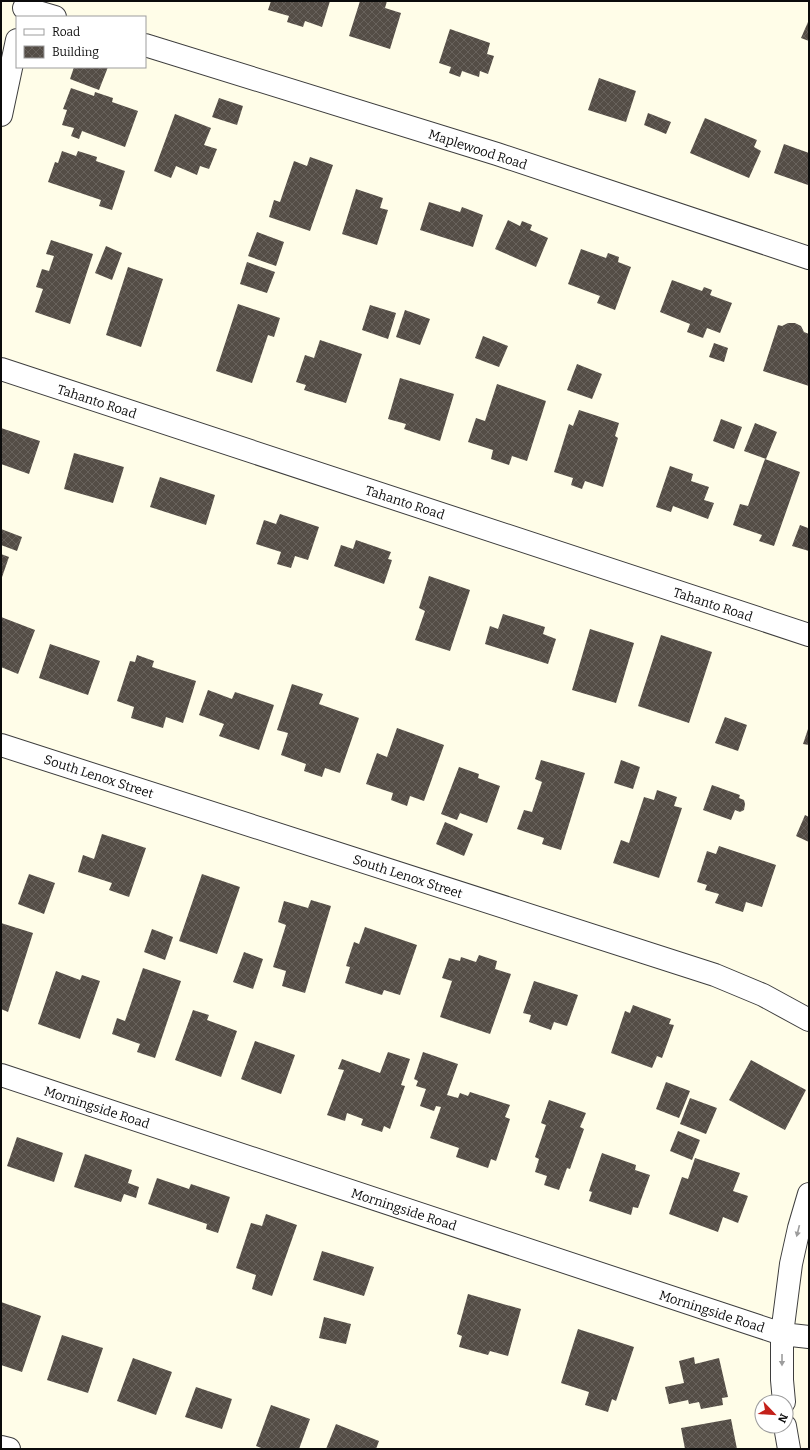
<svg xmlns="http://www.w3.org/2000/svg" width="810" height="1450" viewBox="0 0 810 1450" font-family="Bitter,serif">
  <style>
    .building { fill: url(#building-cross-hatch) }
    .lines { fill: none; stroke-linecap: round; stroke-linejoin: round }
    .street-casing { stroke: #3e3e3e; stroke-width: 24 }
    .street { stroke: #fff; stroke-width: 22 }
    .oneway { fill: #9d9d9d }
    .labels { text-anchor: middle; stroke-width: 4; stroke-linejoin: round; paint-order: stroke }
    .street-label { font-size: 13px; fill: #0b0b0b; stroke: #fff }
  </style>
  <defs>
    <pattern id="building-cross-hatch" width="8" height="8" patternUnits="userSpaceOnUse"><rect width="8" height="8" fill="#544d46"/><path d="M0 0l8 8M0 8l8-8" fill="none" stroke="#68625c"/></pattern>
  </defs>
  <rect width="100%" height="100%" fill="#fffde8"/>
  <!-- building -->
  <path class="building" d="M 271,1 L 330,1 L 322,27 L 305,21 L 303,27 L 287,22 L 289,16 L 268,10 Z
    M 360,1 L 387,1 L 385,8 L 401,13 L 390,49 L 349,36 Z
    M 808,22 L 809,22 L 809,41 L 801,38 Z
    M 450,29 L 490,43 L 487,54 L 494,56 L 488,74 L 480,71 L 479,77 L 462,71 L 460,77 L 449,73 L 451,67 L 439,63 Z
    M 74,67 L 108,67 L 99,90 L 70,79 Z
    M 599,78 L 636,91 L 626,122 L 588,110 Z
    M 71,88 L 94,96 L 95,92 L 113,98 L 112,102 L 138,111 L 125,147 L 82,131 L 79,139 L 71,136 L 74,128 L 62,125 L 67,110 L 63,109 Z
    M 219,98 L 243,106 L 237,125 L 212,117 Z
    M 648,113 L 671,122 L 666,134 L 644,125 Z
    M 175,114 L 211,128 L 204,145 L 217,149 L 209,169 L 200,166 L 197,175 L 176,166 L 171,178 L 154,171 Z
    M 705,118 L 757,140 L 754,147 L 761,151 L 749,178 L 690,153 Z
    M 784,144 L 809,153 L 808,185 L 774,173 Z
    M 62,151 L 76,156 L 78,151 L 97,157 L 96,161 L 125,171 L 112,210 L 99,206 L 101,200 L 48,182 L 55,162 L 58,163 Z
    M 310,157 L 333,165 L 310,231 L 269,217 L 274,200 L 280,202 L 294,161 L 307,166 Z
    M 356,189 L 383,198 L 380,208 L 388,210 L 377,245 L 342,234 Z
    M 429,202 L 460,212 L 462,207 L 483,215 L 473,247 L 420,230 Z
    M 508,220 L 520,226 L 522,221 L 532,225 L 530,230 L 548,238 L 536,267 L 495,249 Z
    M 257,232 L 284,242 L 276,266 L 248,256 Z
    M 51,240 L 93,254 L 70,324 L 35,312 L 43,289 L 36,287 L 42,269 L 49,271 L 54,256 L 46,254 Z
    M 106,246 L 122,253 L 112,280 L 95,273 Z
    M 581,249 L 606,258 L 608,253 L 619,257 L 618,262 L 631,267 L 615,310 L 597,303 L 600,296 L 568,284 Z
    M 247,262 L 275,272 L 267,293 L 240,284 Z
    M 128,267 L 163,279 L 141,347 L 106,335 Z
    M 672,280 L 702,291 L 704,287 L 712,290 L 710,295 L 732,303 L 720,333 L 707,328 L 703,338 L 687,332 L 690,324 L 660,312 Z
    M 238,304 L 280,318 L 274,337 L 268,335 L 252,383 L 216,371 Z
    M 370,305 L 396,313 L 388,339 L 362,330 Z
    M 405,310 L 430,319 L 420,345 L 396,337 Z
    M 788,323 L 795,323 L 801,326 L 804,332 L 809,334 L 809,386 L 763,371 L 778,325 L 782,326 Z
    M 483,336 L 508,346 L 499,367 L 475,358 Z
    M 320,340 L 362,354 L 346,403 L 304,390 L 306,385 L 296,382 L 305,355 L 314,358 Z
    M 714,343 L 728,348 L 724,362 L 709,357 Z
    M 577,364 L 602,374 L 592,399 L 567,390 Z
    M 400,378 L 454,394 L 440,441 L 404,429 L 406,424 L 388,419 Z
    M 497,384 L 546,401 L 527,461 L 512,456 L 509,465 L 491,459 L 493,450 L 468,442 L 476,418 L 485,421 Z
    M 579,410 L 619,423 L 615,436 L 618,438 L 603,487 L 585,481 L 582,489 L 571,485 L 573,478 L 554,472 L 569,424 L 573,426 Z
    M 721,419 L 742,427 L 734,449 L 713,441 Z
    M 755,423 L 777,432 L 766,459 L 744,451 Z
    M 1,428 L 40,441 L 29,474 L 1,464 Z
    M 74,453 L 124,467 L 113,503 L 64,489 Z
    M 765,459 L 800,472 L 774,546 L 759,541 L 762,535 L 733,525 L 740,504 L 748,506 Z
    M 670,466 L 693,474 L 691,481 L 709,487 L 704,500 L 714,503 L 708,519 L 673,506 L 671,512 L 656,507 Z
    M 160,477 L 215,495 L 206,525 L 150,507 Z
    M 280,514 L 319,527 L 308,560 L 295,556 L 291,568 L 277,564 L 281,552 L 256,544 L 264,520 L 276,524 Z
    M 800,525 L 808,528 L 809,525 L 809,551 L 792,546 Z
    M 1,529 L 22,537 L 17,551 L 1,545 Z
    M 356,540 L 391,552 L 388,559 L 392,560 L 384,584 L 334,566 L 341,545 L 353,549 Z
    M 1,554 L 9,557 L 1,580 Z
    M 429,576 L 470,590 L 450,651 L 415,640 L 425,611 L 419,608 Z
    M 503,614 L 545,627 L 543,634 L 556,639 L 548,664 L 485,644 L 490,626 L 498,629 Z
    M 1,617 L 35,630 L 18,674 L 1,667 Z
    M 590,629 L 634,643 L 616,703 L 572,690 Z
    M 661,635 L 712,652 L 689,723 L 638,706 Z
    M 50,644 L 100,661 L 88,695 L 39,678 Z
    M 137,655 L 154,661 L 152,667 L 196,681 L 183,723 L 166,717 L 163,728 L 131,718 L 134,707 L 117,701 L 130,661 L 135,662 Z
    M 292,684 L 323,694 L 319,704 L 359,718 L 340,773 L 325,768 L 322,777 L 304,771 L 306,764 L 281,755 L 288,733 L 277,730 Z
    M 208,690 L 232,699 L 235,692 L 274,705 L 259,750 L 219,736 L 224,724 L 199,715 Z
    M 725,717 L 747,725 L 738,751 L 715,743 Z
    M 809,726 L 809,745 L 803,744 Z
    M 397,728 L 444,745 L 424,801 L 410,796 L 407,806 L 391,800 L 393,793 L 366,784 L 377,753 L 387,757 Z
    M 541,760 L 585,773 L 561,850 L 542,844 L 544,838 L 517,829 L 524,810 L 532,812 L 542,782 L 535,779 Z
    M 621,760 L 640,767 L 633,789 L 614,783 Z
    M 459,767 L 479,774 L 478,778 L 500,786 L 487,823 L 460,813 L 457,820 L 441,814 Z
    M 712,785 L 740,795 L 739,798 L 744,800 L 745,804 L 744,810 L 740,812 L 735,810 L 731,820 L 703,810 Z
    M 657,790 L 677,797 L 674,806 L 682,808 L 659,878 L 613,863 L 621,840 L 629,843 L 644,797 L 654,800 Z
    M 805,815 L 809,817 L 809,842 L 796,836 Z
    M 445,822 L 473,834 L 464,856 L 436,844 Z
    M 102,834 L 146,848 L 129,897 L 109,890 L 112,883 L 78,872 L 83,855 L 94,859 Z
    M 719,846 L 776,865 L 762,907 L 746,902 L 743,912 L 715,903 L 719,894 L 705,890 L 707,885 L 697,882 L 707,851 L 716,854 Z
    M 29,874 L 55,883 L 44,914 L 18,904 Z
    M 202,874 L 240,887 L 217,954 L 179,941 Z
    M 311,900 L 331,906 L 305,993 L 282,986 L 286,971 L 273,967 L 286,925 L 278,922 L 284,901 L 308,908 Z
    M 1,923 L 33,933 L 8,1012 L 1,1009 Z
    M 365,927 L 417,945 L 400,995 L 384,990 L 382,995 L 345,983 L 350,967 L 346,966 L 354,942 L 359,944 Z
    M 152,929 L 173,937 L 165,960 L 144,952 Z
    M 244,952 L 263,959 L 253,989 L 233,982 Z
    M 479,955 L 497,961 L 495,969 L 511,974 L 490,1034 L 440,1017 L 452,981 L 442,978 L 449,958 L 460,961 L 461,957 L 476,962 Z
    M 143,968 L 181,981 L 155,1058 L 137,1052 L 140,1044 L 112,1034 L 117,1018 L 125,1021 Z
    M 56,971 L 80,980 L 82,975 L 100,981 L 80,1039 L 38,1024 Z
    M 534,981 L 578,995 L 567,1026 L 554,1022 L 551,1030 L 529,1022 L 531,1015 L 523,1013 Z
    M 633,1005 L 671,1019 L 669,1024 L 674,1025 L 662,1058 L 657,1056 L 652,1068 L 611,1053 L 625,1011 L 630,1013 Z
    M 193,1010 L 209,1015 L 207,1020 L 237,1031 L 221,1077 L 175,1060 Z
    M 255,1041 L 295,1055 L 281,1094 L 241,1079 Z
    M 388,1052 L 410,1059 L 401,1085 L 405,1086 L 390,1129 L 384,1126 L 382,1132 L 361,1125 L 363,1119 L 347,1113 L 345,1121 L 327,1115 L 344,1070 L 338,1069 L 342,1059 L 380,1073 Z
    M 423,1052 L 458,1064 L 447,1095 L 458,1098 L 460,1093 L 468,1096 L 470,1092 L 510,1105 L 505,1117 L 510,1119 L 496,1161 L 491,1159 L 488,1168 L 456,1157 L 459,1148 L 430,1138 L 441,1107 L 436,1106 L 434,1111 L 420,1106 L 426,1089 L 416,1086 L 418,1081 L 414,1079 Z
    M 751,1060 L 806,1090 L 785,1130 L 729,1100 Z
    M 666,1082 L 690,1091 L 679,1118 L 656,1109 Z
    M 690,1098 L 717,1108 L 706,1134 L 680,1124 Z
    M 549,1100 L 586,1113 L 580,1127 L 584,1129 L 570,1169 L 567,1168 L 559,1190 L 544,1185 L 547,1176 L 535,1172 L 539,1159 L 535,1157 L 546,1125 L 541,1123 Z
    M 678,1131 L 700,1140 L 692,1160 L 670,1151 Z
    M 17,1137 L 63,1153 L 54,1182 L 7,1166 Z
    M 602,1153 L 636,1165 L 635,1170 L 650,1175 L 638,1208 L 633,1207 L 631,1215 L 589,1201 L 592,1192 L 589,1191 Z
    M 85,1154 L 132,1170 L 128,1183 L 139,1187 L 136,1198 L 124,1194 L 121,1202 L 74,1187 Z
    M 695,1158 L 740,1173 L 733,1191 L 748,1196 L 738,1223 L 723,1217 L 718,1232 L 669,1214 L 682,1177 L 688,1179 Z
    M 157,1178 L 189,1189 L 191,1184 L 230,1197 L 218,1233 L 206,1229 L 207,1224 L 148,1204 Z
    M 266,1214 L 297,1225 L 272,1296 L 252,1289 L 256,1275 L 236,1268 L 251,1223 L 262,1226 Z
    M 322,1251 L 374,1267 L 364,1296 L 313,1280 Z
    M 468,1294 L 521,1309 L 508,1356 L 490,1351 L 488,1355 L 459,1347 L 462,1336 L 457,1334 Z
    M 1,1302 L 41,1316 L 22,1372 L 1,1365 Z
    M 324,1317 L 351,1324 L 346,1344 L 319,1338 Z
    M 578,1329 L 634,1347 L 616,1401 L 612,1399 L 608,1412 L 585,1405 L 589,1392 L 561,1383 Z
    M 62,1335 L 103,1348 L 88,1393 L 47,1380 Z
    M 694,1357 L 695,1364 L 719,1358 L 728,1397 L 722,1398 L 723,1405 L 701,1409 L 699,1402 L 689,1404 L 688,1400 L 669,1404 L 665,1387 L 684,1383 L 679,1361 Z
    M 133,1358 L 172,1372 L 156,1415 L 117,1401 Z
    M 196,1387 L 232,1399 L 222,1429 L 185,1417 Z
    M 271,1405 L 310,1419 L 299,1449 L 264,1449 L 256,1446 Z
    M 731,1419 L 737,1449 L 685,1449 L 681,1428 Z
    M 336,1424 L 379,1441 L 376,1449 L 326,1449 Z"/>
  <g class="lines">
    <!-- street casing -->
    <g class="street-casing">
      <path id="street" d="M 24,8 L 55,17
        M 145,45 L 497,154 L 809,258
        M 1,115 L 17,40
        M 1,369 L 809,635
        M 1,745 L 715,975 L 763,995 L 809,1020
        M 1,1075 L 758,1326 L 782,1334 L 809,1337
        M 784,1402 L 782,1380 L 782,1334 L 791,1264 L 799,1228 L 809,1194
        M 785,1426 L 789,1449
        M 1,1447 L 9,1449"/>
    </g>
    <!-- street -->
    <use href="#street" class="street"/>
  </g>
  <!-- one-way arrows -->
  <defs><path id="oneway-solid" d="M-6-.8H1V-3.2L6.5 0L1 3.2V.8H-6Z"/></defs>
  <g class="oneway">
    <use href="#oneway-solid" transform="translate(798 1231) rotate(104)"/>
    <use href="#oneway-solid" transform="translate(782 1360) rotate(90)"/>
  </g>
  <g class="labels">
    <!-- street labels -->
    <g class="street-label">
      <text transform="translate(478 149) rotate(18)" y="5">Maplewood Road</text>
      <text transform="translate(97 401) rotate(18)" y="5">Tahanto Road</text>
      <text transform="translate(405 502) rotate(18)" y="5">Tahanto Road</text>
      <text transform="translate(713 604) rotate(18)" y="5">Tahanto Road</text>
      <text transform="translate(99 776) rotate(18)" y="5">South Lenox Street</text>
      <text transform="translate(408 876) rotate(18)" y="5">South Lenox Street</text>
      <text transform="translate(97 1107) rotate(18)" y="5">Morningside Road</text>
      <text transform="translate(404 1209) rotate(18)" y="5">Morningside Road</text>
      <text transform="translate(712 1311) rotate(18)" y="5">Morningside Road</text>
    </g>
  </g>
  <!-- border -->
  <rect width="810" height="1450" fill="none" stroke="#0b0b0b" stroke-width="4"/>
  <!-- legend -->
  <rect x="16" y="16" width="130" height="52" fill="#ffffff" stroke="#9d9d9d"/>
  <rect x="24" y="29" width="20" height="6" fill="#ffffff" stroke="#9d9d9d"/>
  <text x="52" y="36" font-size="12" fill="#0b0b0b">Road</text>
  <rect x="24" y="46" width="20" height="12" fill="url(#building-cross-hatch)" stroke="#9d9d9d"/>
  <text x="52" y="56" font-size="12" fill="#0b0b0b">Building</text>
  <!-- north arrow -->
  <g transform="translate(774 1414) rotate(115)"><circle r="19" fill="#ffffff" stroke="#9d9d9d"/>
  <path d="M0-3L7 15L0 10L-7 15Z" fill="#c4211a"/>
  <text y="-6" font-size="11" font-weight="bold" text-anchor="middle" fill="#0b0b0b">N</text>
  </g>
</svg>
